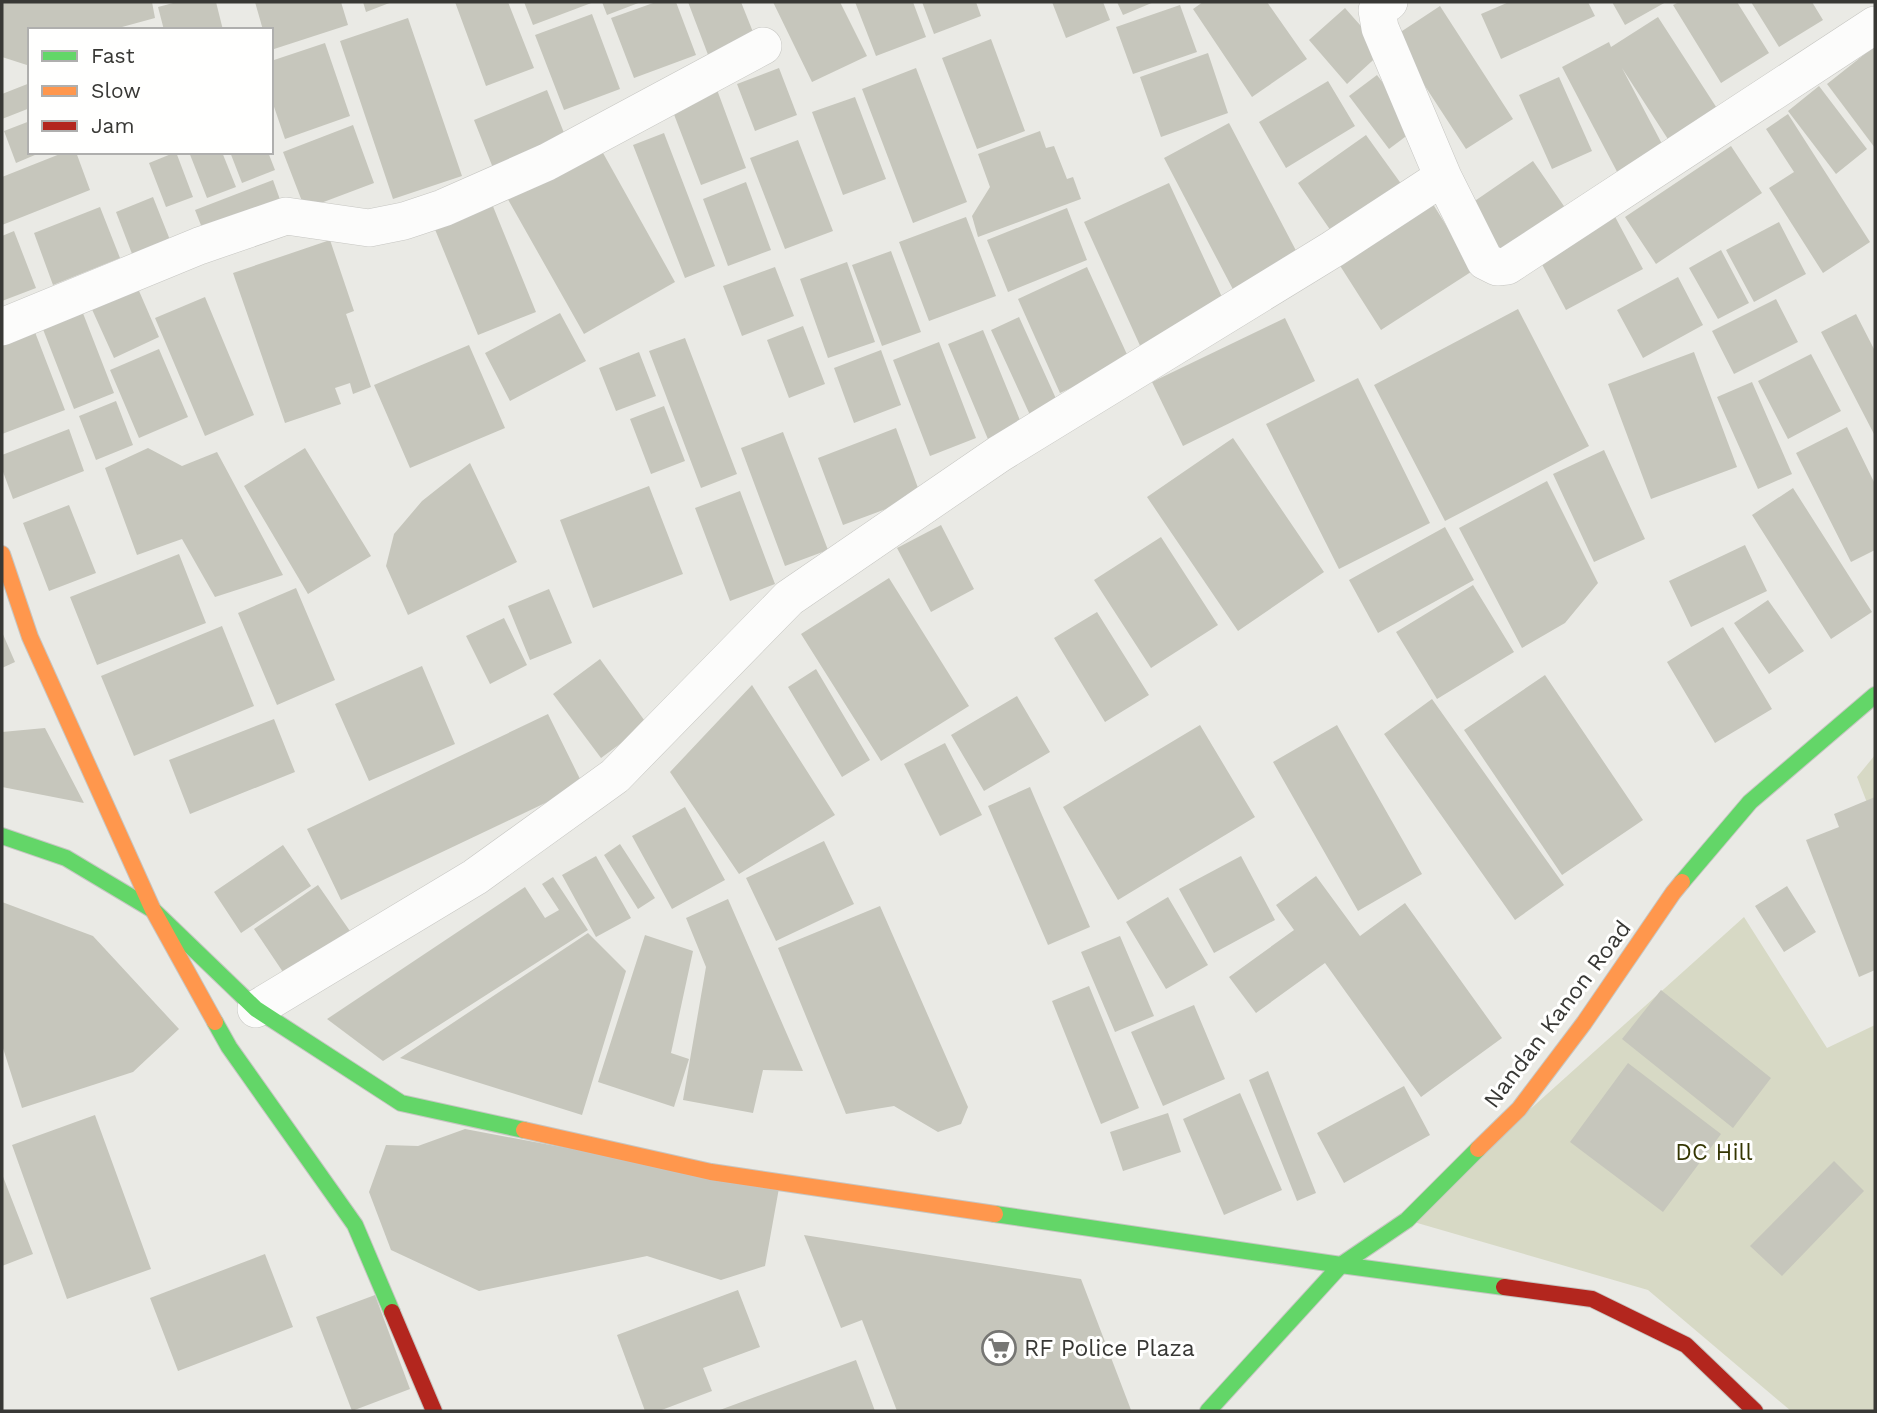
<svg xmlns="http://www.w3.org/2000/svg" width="1877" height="1413" viewBox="0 0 1877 1413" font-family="'Work Sans',sans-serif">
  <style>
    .green { fill: #d7d9c5 }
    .building { fill: #c6c6bc }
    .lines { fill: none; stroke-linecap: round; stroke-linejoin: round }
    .street-casing { stroke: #c6c6c2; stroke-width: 38 }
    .fast-casing { stroke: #c6c6c2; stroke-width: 18 }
    .slow-casing { stroke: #c6c6c2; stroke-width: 18 }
    .jam-casing { stroke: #c6c6c2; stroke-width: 18 }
    .street { stroke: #fcfcfb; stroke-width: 37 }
    .fast { stroke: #63d668; stroke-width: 16 }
    .slow { stroke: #ff974d; stroke-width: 16 }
    .jam { stroke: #b3261e; stroke-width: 16 }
    .labels { text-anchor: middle; stroke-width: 6; stroke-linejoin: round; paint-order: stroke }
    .street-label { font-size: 23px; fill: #383835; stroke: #fffffe }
    .park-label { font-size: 23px; fill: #343602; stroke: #fffffe }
    .poi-label { font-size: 23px; fill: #383835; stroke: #fffffe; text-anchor: start }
  </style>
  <rect width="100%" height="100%" fill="#eaeae5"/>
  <!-- green -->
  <path class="green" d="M 1875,755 L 1875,823 L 1857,777 Z
    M 1744,917 L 1827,1048 L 1875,1025 L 1875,1411 L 1791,1411 L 1648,1290 L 1407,1220 Z"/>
  <!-- building -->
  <path class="building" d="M 2,2 L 152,2 L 155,18 L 111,30 L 30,30 L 30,66 L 2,57 Z
    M 177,2 L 216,2 L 223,30 L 164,30 L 158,7 Z
    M 255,2 L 341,2 L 348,25 L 271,50 L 271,30 L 263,30 Z
    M 363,2 L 392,2 L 366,12 Z
    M 455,2 L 508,2 L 534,68 L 486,86 Z
    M 524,2 L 594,2 L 533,25 Z
    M 602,2 L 641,2 L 607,15 Z
    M 656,2 L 676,2 L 696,55 L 634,78 L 611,18 Z
    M 688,2 L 741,2 L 757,42 L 710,60 Z
    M 773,2 L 840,2 L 867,56 L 812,82 Z
    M 855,2 L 913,2 L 926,37 L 876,56 Z
    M 922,2 L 976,2 L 981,16 L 934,34 Z
    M 1052,2 L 1103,2 L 1110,20 L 1066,38 Z
    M 1117,2 L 1154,2 L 1123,15 Z
    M 1203,2 L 1267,2 L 1307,59 L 1252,97 L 1193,9 Z
    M 1509,2 L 1588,2 L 1595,16 L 1501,59 L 1481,14 Z
    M 1612,2 L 1666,2 L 1625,25 Z
    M 1679,2 L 1737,2 L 1769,53 L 1721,83 L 1673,5 Z
    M 1751,2 L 1812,2 L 1823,20 L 1779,47 Z
    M 1180,5 L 1197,52 L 1133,74 L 1116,27 Z
    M 1440,6 L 1513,119 L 1466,149 L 1393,37 Z
    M 1345,8 L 1383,51 L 1347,84 L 1309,40 Z
    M 592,14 L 620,89 L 564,110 L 535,35 Z
    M 1658,17 L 1722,116 L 1673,147 L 1622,68 L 1671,161 L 1624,185 L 1562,67 L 1609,42 L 1611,47 Z
    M 408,18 L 462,176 L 393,199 L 340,41 Z
    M 991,39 L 1025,131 L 977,149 L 942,58 Z
    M 325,43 L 350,116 L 285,139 L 271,98 L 271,61 Z
    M 1875,46 L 1875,148 L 1827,84 Z
    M 1208,53 L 1228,113 L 1161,137 L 1140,77 Z
    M 779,68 L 797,115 L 755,131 L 737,84 Z
    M 916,68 L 967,202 L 913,223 L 862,89 Z
    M 1377,75 L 1417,128 L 1389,149 L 1349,96 Z
    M 1559,77 L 1592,151 L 1552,169 L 1519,95 Z
    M 1328,81 L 1355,126 L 1286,168 L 1259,122 Z
    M 30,83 L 30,108 L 2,119 L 2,94 Z
    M 1819,86 L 1867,149 L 1836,174 L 1788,111 Z
    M 716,87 L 746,168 L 701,185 L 670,104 Z
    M 547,90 L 570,148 L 497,178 L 474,120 Z
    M 855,97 L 886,179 L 843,195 L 812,112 Z
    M 1788,114 L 1870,242 L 1823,273 L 1769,188 L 1794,172 L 1766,129 Z
    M 30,121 L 30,152 L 42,152 L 16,163 L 4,131 Z
    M 1229,123 L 1302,262 L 1237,297 L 1164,158 Z
    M 353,125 L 374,183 L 305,209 L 283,152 Z
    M 1040,131 L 1046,148 L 1054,146 L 1067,179 L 1073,177 L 1081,199 L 978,237 L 972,216 L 990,187 L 978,154 Z
    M 664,133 L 715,266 L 685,278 L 633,145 Z
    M 1366,135 L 1402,185 L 1333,234 L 1298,183 Z
    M 798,140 L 833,231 L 785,249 L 750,158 Z
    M 598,144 L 675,282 L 584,334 L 506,196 Z
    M 1731,146 L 1762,193 L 1656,264 L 1625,217 Z
    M 65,152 L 76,152 L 90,190 L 2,225 L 2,177 Z
    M 176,152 L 193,197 L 166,207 L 149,163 Z
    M 189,152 L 222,152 L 236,187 L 207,198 Z
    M 230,152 L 268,152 L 275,170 L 242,183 Z
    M 1533,161 L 1568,212 L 1502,258 L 1466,207 Z
    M 273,180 L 283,208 L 206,238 L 195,210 Z
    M 746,182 L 771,250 L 728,266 L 703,199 Z
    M 1169,183 L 1228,310 L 1142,350 L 1084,222 Z
    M 153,197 L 172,245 L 134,259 L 116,212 Z
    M 490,199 L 536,312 L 478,335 L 432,222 Z
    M 1431,201 L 1474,270 L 1381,330 L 1337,261 Z
    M 100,207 L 120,258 L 53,285 L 34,233 Z
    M 1067,208 L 1087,260 L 1008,292 L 987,240 Z
    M 1613,213 L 1643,269 L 1566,310 L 1536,253 Z
    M 966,217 L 996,296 L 929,321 L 899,242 Z
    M 1779,222 L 1806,274 L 1754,302 L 1726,250 Z
    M 14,231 L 36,288 L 2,301 L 2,236 Z
    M 330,240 L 354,311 L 346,314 L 371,387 L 353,394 L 350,383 L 335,388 L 341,404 L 285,423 L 233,273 Z
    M 1721,250 L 1749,303 L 1718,319 L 1689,268 Z
    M 891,251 L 921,332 L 882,346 L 852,265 Z
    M 847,262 L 875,342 L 828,358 L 800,279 Z
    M 775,267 L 794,316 L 742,336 L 723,286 Z
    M 1087,267 L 1130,361 L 1060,393 L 1018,299 Z
    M 1678,277 L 1703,325 L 1643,358 L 1617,310 Z
    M 136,284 L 159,337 L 114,358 L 90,305 Z
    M 205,297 L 254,415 L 205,436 L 155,318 Z
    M 1776,299 L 1798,342 L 1734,374 L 1712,331 Z
    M 79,303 L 114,393 L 74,409 L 39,319 Z
    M 1518,309 L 1589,446 L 1445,521 L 1374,385 Z
    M 560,313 L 586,361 L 510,401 L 485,353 Z
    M 1856,314 L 1875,351 L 1875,436 L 1821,332 Z
    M 1019,317 L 1058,403 L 1030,415 L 991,330 Z
    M 1285,318 L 1315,381 L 1183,446 L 1152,382 Z
    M 803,326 L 825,384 L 789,398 L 767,340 Z
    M 33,327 L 65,410 L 2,434 L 2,339 Z
    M 983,330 L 1024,430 L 990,444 L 948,344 Z
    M 685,338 L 737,474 L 701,488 L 649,351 Z
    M 939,342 L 976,438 L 930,456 L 893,360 Z
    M 469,345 L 505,428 L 410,468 L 374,385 Z
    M 159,349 L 188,417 L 139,438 L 110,370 Z
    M 881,350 L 901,405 L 854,423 L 834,368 Z
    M 639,352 L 656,396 L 616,411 L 599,368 Z
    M 1694,352 L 1737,467 L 1651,499 L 1608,384 Z
    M 1811,354 L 1841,411 L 1788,439 L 1758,381 Z
    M 1358,378 L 1430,523 L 1339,569 L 1266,424 Z
    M 1752,382 L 1792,474 L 1758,489 L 1717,397 Z
    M 116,401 L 133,445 L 96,460 L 79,416 Z
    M 664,406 L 685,461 L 651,474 L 630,419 Z
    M 1847,427 L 1875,484 L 1875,550 L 1851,562 L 1796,453 Z
    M 896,428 L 921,496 L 843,525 L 818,458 Z
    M 69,429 L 84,471 L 13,499 L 2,469 L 2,455 Z
    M 783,432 L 828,550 L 785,566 L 741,448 Z
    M 1233,438 L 1324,572 L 1238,631 L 1147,497 Z
    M 148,448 L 182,466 L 217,452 L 283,575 L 215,597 L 182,539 L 137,555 L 105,468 Z
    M 305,448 L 371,556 L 308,594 L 244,486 Z
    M 1604,450 L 1645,539 L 1594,562 L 1553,474 Z
    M 470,463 L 517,562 L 408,615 L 386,566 L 394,534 L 422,501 Z
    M 1547,481 L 1598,583 L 1565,623 L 1522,648 L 1459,528 Z
    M 649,486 L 683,574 L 593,608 L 560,520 Z
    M 1793,488 L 1872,612 L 1831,639 L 1752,515 Z
    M 740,491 L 775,584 L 730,601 L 695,508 Z
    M 69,505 L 96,573 L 49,591 L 23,523 Z
    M 941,525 L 974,589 L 931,612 L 897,548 Z
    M 1445,527 L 1474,580 L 1378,633 L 1349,580 Z
    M 1161,537 L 1218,625 L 1151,668 L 1094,580 Z
    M 1745,545 L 1767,591 L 1691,627 L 1669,581 Z
    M 179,554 L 206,623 L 97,665 L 70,597 Z
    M 889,578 L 969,706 L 881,761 L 801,634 Z
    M 1473,585 L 1514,652 L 1437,699 L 1396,632 Z
    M 296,588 L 335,680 L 277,705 L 238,613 Z
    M 549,589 L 572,643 L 530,660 L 508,606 Z
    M 1768,600 L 1804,651 L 1769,674 L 1734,623 Z
    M 1097,612 L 1149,695 L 1105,722 L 1054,638 Z
    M 504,618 L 527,665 L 490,684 L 466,636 Z
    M 222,626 L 254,706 L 134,756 L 101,676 Z
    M 1723,627 L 1772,709 L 1715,743 L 1667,662 Z
    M 2,632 L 15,662 L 2,668 Z
    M 600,659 L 647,724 L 601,758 L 553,694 Z
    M 422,666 L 455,744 L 369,781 L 335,704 Z
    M 816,669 L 870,760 L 842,777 L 788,687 Z
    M 1545,675 L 1643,820 L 1562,875 L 1464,730 Z
    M 752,685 L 835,815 L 739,874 L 670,772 Z
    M 1017,696 L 1050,752 L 984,791 L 951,735 Z
    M 1432,699 L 1564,885 L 1515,920 L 1384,734 Z
    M 548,714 L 583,785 L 341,900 L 307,829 Z
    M 274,719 L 295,772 L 190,814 L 169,760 Z
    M 1200,725 L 1255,817 L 1118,900 L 1063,807 Z
    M 1337,725 L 1422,874 L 1358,911 L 1273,762 Z
    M 45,728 L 84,803 L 2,787 L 2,732 Z
    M 945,743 L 982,815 L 940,836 L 904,764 Z
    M 1030,787 L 1090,927 L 1048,945 L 988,806 Z
    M 1875,797 L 1875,970 L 1859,977 L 1806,840 L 1839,827 L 1834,814 Z
    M 685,807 L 725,880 L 672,909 L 632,836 Z
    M 824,841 L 854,904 L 776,941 L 746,878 Z
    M 620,844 L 655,898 L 638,909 L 604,855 Z
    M 283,845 L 311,886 L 241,933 L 214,892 Z
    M 596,856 L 631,918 L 596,937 L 562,875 Z
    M 1241,856 L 1275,920 L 1214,953 L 1179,889 Z
    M 1316,876 L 1360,936 L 1405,903 L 1502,1038 L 1421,1097 L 1325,963 L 1256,1013 L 1229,977 L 1294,930 L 1276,905 Z
    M 553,877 L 588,930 L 383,1061 L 327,1019 L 525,887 L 545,918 L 559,910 L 542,884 Z
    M 318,885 L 352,934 L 287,978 L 254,929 Z
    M 1787,886 L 1816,932 L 1784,952 L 1755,906 Z
    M 1168,897 L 1208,965 L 1166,989 L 1126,922 Z
    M 728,899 L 803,1071 L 763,1070 L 753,1113 L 683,1100 L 706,967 L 686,918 Z
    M 2,902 L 93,936 L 179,1029 L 133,1072 L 22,1108 L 2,1045 Z
    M 880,906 L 968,1107 L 961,1124 L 938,1132 L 894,1106 L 846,1114 L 778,948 Z
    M 588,933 L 626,971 L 582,1115 L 400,1058 Z
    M 645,935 L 693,951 L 671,1053 L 689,1059 L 674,1107 L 598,1082 Z
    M 1120,936 L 1154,1016 L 1115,1032 L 1081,952 Z
    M 1089,986 L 1139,1108 L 1101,1124 L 1052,1001 Z
    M 1661,990 L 1771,1078 L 1733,1128 L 1622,1039 Z
    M 1194,1005 L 1225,1079 L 1163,1106 L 1131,1032 Z
    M 1628,1063 L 1721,1134 L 1663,1212 L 1570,1142 Z
    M 1268,1071 L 1316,1193 L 1297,1201 L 1249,1080 Z
    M 1404,1086 L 1430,1135 L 1344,1183 L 1317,1133 Z
    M 1240,1093 L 1282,1190 L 1224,1215 L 1183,1119 Z
    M 1168,1113 L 1181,1152 L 1123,1171 L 1110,1132 Z
    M 95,1115 L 151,1269 L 67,1299 L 12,1145 Z
    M 465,1129 L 779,1188 L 765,1266 L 721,1280 L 647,1256 L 479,1291 L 391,1250 L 369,1192 L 386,1145 L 418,1146 Z
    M 1834,1161 L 1864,1191 L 1782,1276 L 1750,1246 Z
    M 2,1174 L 33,1254 L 2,1266 Z
    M 804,1235 L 1081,1279 L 1131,1410 L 897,1411 L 862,1320 L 841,1328 Z
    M 265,1254 L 293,1327 L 178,1371 L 150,1298 Z
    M 738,1290 L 760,1347 L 703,1368 L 712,1391 L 659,1411 L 645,1411 L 617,1335 Z
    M 375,1295 L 410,1389 L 352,1411 L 316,1317 Z
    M 856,1360 L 875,1411 L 717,1411 Z"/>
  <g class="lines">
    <!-- street casing -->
    <g class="street-casing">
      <path id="street" d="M 1443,177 L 1485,261 L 1497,267 L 1507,266 L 1875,25
        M 2,327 L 199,246 L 286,216 L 369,228 L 404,221 L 443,208 L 547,162 L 763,46
        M 256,1009 L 475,877 L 615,776 L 789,598 L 999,454 L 1333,249 L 1443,177 L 1380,28 L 1377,10 L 1389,2"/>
    </g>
    <!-- fast casing -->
    <g class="fast-casing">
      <path id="fast" d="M 2,836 L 66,858 L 153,910 L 256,1009 L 401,1103 L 524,1130
        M 1682,882 L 1750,802 L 1875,695
        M 215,1022 L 229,1047 L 355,1225 L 392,1312
        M 995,1214 L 1341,1265 L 1504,1287
        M 1208,1411 L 1341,1265 L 1407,1220 L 1478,1149"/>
    </g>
    <!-- slow casing -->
    <g class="slow-casing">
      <path id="slow" d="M 2,554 L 30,637 L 153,910 L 215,1022
        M 524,1130 L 711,1172 L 995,1214
        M 1478,1149 L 1519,1109 L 1584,1023 L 1673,893 L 1682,882"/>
    </g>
    <!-- jam casing -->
    <g class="jam-casing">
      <path id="jam" d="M 1504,1287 L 1592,1299 L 1686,1345 L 1755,1411
        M 392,1312 L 434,1411"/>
    </g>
    <!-- street -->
    <use href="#street" class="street"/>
    <!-- fast -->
    <use href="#fast" class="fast"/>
    <!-- slow -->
    <use href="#slow" class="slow"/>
    <!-- jam -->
    <use href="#jam" class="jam"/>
  </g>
  <!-- icons -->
  <defs>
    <g id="supermarket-ring" transform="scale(1.75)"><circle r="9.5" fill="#fffffe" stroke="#767673" stroke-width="1.5"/><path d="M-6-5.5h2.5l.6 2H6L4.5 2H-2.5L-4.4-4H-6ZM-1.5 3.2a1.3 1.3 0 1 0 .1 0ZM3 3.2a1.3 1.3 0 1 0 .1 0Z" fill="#767673"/></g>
  </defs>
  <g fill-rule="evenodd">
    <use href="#supermarket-ring" x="999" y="1348"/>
  </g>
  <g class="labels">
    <!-- street labels -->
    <g class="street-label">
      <text transform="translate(1557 1014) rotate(-53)" y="8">Nandan Kanon Road</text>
    </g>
    <!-- park labels -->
    <g class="park-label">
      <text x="1714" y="1160">DC Hill</text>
    </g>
    <!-- poi labels -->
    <g class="poi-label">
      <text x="1024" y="1356">RF Police Plaza</text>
    </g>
  </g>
  <!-- border -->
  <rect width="1877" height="1413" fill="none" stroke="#383835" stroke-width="7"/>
  <!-- legend -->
  <rect x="28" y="28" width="245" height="126" fill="#fffffe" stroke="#afafae" stroke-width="2"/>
  <rect x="42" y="51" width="35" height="10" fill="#63d668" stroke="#afafae" stroke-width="2"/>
  <text x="91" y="63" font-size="21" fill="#383835">Fast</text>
  <rect x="42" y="86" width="35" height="10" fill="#ff974d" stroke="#afafae" stroke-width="2"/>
  <text x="91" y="98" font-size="21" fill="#383835">Slow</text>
  <rect x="42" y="121" width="35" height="10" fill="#b3261e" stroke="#afafae" stroke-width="2"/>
  <text x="91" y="133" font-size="21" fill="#383835">Jam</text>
</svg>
